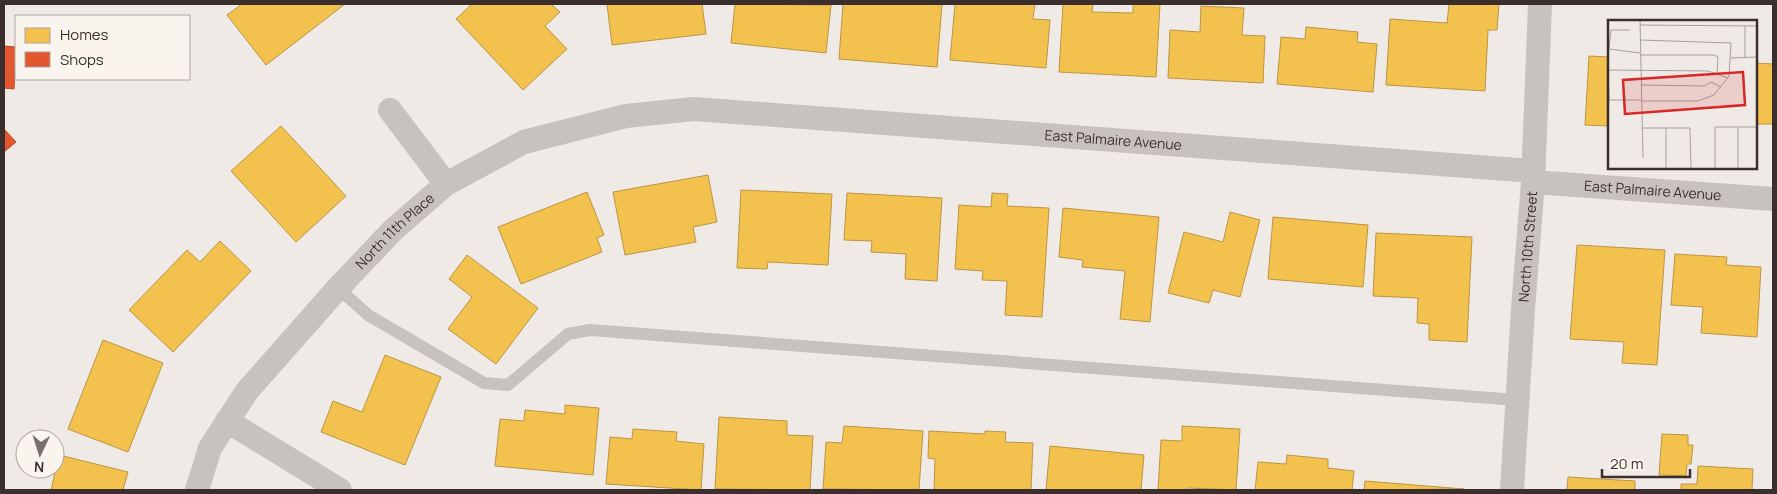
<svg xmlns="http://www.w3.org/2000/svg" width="1777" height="494" viewBox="0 0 1777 494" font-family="Manrope,sans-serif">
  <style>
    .homes { fill: #f2c14e; stroke: #bb9544 }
    .shops { fill: #e4572e; stroke: #b14b2d }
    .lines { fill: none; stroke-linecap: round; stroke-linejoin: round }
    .lane { stroke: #c8c2be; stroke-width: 12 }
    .street { stroke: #c8c2be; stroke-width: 24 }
    .labels { text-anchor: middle; stroke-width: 5; stroke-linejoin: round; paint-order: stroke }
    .street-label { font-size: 14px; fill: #3a2f2c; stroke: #faf4ee }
    .inset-road { fill: none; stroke: #a79f9b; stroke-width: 1 }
    .view { fill: #d62828; fill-opacity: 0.15; stroke: #d62828; stroke-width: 2.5 }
    .inset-edge { fill: none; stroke: #3a2f2c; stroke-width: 2.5 }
  </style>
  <rect width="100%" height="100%" fill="#efeae5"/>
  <!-- homes -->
  <path class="homes" d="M 242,4 L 345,4 L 266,65 L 227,15 Z
    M 472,4 L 551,4 L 560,12 L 545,26 L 567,49 L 523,90 L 456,19 Z
    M 607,4 L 702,4 L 706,34 L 612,45 Z
    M 735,4 L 831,5 L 826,53 L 731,43 Z
    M 843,4 L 942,4 L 937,67 L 839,59 Z
    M 955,4 L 1035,4 L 1033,19 L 1050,20 L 1046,68 L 950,60 Z
    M 1063,4 L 1093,4 L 1092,12 L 1133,13 L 1133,4 L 1160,4 L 1156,77 L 1059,72 Z
    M 1449,4 L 1499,4 L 1497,30 L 1488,30 L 1485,91 L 1386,85 L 1390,19 L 1447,23 Z
    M 1201,6 L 1244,8 L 1242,35 L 1265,36 L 1263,83 L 1168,78 L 1170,30 L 1200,32 Z
    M 1306,27 L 1358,32 L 1357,42 L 1377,44 L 1373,92 L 1277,84 L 1281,37 L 1305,39 Z
    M 1589,56 L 1610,57 L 1610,126 L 1585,125 Z
    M 1756,63 L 1773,64 L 1773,124 L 1756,124 Z
    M 281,126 L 346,196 L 296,242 L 231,171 Z
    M 708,175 L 717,222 L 693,227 L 696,242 L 625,255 L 613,192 Z
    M 741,190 L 832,194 L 828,265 L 768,262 L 767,269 L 737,268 Z
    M 587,192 L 604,235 L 597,238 L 602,252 L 521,284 L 498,227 Z
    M 847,193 L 942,198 L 937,281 L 905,279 L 906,254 L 871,252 L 872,241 L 844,240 Z
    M 992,193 L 1008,194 L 1007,206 L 1049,208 L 1042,317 L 1005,315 L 1007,281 L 982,280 L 983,271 L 955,269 L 959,205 L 991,207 Z
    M 1063,208 L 1159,217 L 1150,322 L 1120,319 L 1125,271 L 1082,267 L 1083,260 L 1059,257 Z
    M 1230,212 L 1260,220 L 1240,297 L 1213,290 L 1209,303 L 1168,293 L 1184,232 L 1223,242 Z
    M 1273,217 L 1368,225 L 1363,287 L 1268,279 Z
    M 1376,233 L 1472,237 L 1467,342 L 1429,340 L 1429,324 L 1417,323 L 1418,298 L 1373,296 Z
    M 220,241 L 251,271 L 173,352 L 129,310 L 187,250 L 200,262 Z
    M 1577,245 L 1665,250 L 1657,365 L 1622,363 L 1624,342 L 1570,339 Z
    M 1675,254 L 1727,257 L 1726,265 L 1761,267 L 1757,337 L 1701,333 L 1703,307 L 1671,305 Z
    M 467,255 L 538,308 L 496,364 L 448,329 L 472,297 L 449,279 Z
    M 103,340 L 163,363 L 128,452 L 68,429 Z
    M 385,355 L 441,377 L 405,465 L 321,432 L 333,401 L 362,412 Z
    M 565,405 L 599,408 L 593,475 L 495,466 L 500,419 L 524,421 L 525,410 L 565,414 Z
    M 719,417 L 787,421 L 787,435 L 813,436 L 810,490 L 715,489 Z
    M 844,426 L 923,431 L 919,490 L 823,489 L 826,442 L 842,443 Z
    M 1182,426 L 1240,429 L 1236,490 L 1188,488 L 1187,490 L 1158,490 L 1161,440 L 1182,441 Z
    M 633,429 L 677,432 L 676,441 L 704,444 L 701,490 L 606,484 L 610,437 L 632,439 Z
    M 929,431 L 985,434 L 985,431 L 1006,432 L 1005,442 L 1033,443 L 1031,490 L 934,490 L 935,459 L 928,458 Z
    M 1662,434 L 1688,435 L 1688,445 L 1693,445 L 1691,464 L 1687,464 L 1686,476 L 1659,475 Z
    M 1050,446 L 1144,455 L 1141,490 L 1046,490 Z
    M 59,455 L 128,472 L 123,490 L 51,490 Z
    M 1287,455 L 1328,459 L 1328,468 L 1354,471 L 1352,490 L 1255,490 L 1258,462 L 1286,464 Z
    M 1698,466 L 1753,469 L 1752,490 L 1681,490 L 1681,484 L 1697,484 Z
    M 1568,477 L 1635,481 L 1635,490 L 1567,490 Z
    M 1365,481 L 1464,489 L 1364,490 Z"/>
  <!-- shops -->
  <path class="shops" d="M 4,46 L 16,47 L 14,89 L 4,88 Z
    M 4,129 L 16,142 L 4,152 Z"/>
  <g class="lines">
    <!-- lane -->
    <path class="lane" d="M 338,288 L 368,315 L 484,383 L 508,385 L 568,334 L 590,330 L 1517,400"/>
    <!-- street -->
    <g class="street">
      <path d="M 390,110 L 446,184"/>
      <path id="s1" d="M 1533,182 L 1773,199"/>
      <path d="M 227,421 L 340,490"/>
      <path id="s2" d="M 197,490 L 210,448 L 247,391 L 338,288 L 393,230 L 446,184 L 524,142 L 626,116 L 694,109 L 1533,171"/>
      <path id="s3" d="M 1512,490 L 1523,309 L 1533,182 L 1540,4"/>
    </g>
  </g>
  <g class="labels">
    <!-- street labels -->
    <g class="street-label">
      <text dy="5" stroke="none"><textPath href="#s2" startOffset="1082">East Palmaire Avenue</textPath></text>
      <text dy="5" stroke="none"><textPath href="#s1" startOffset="120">East Palmaire Avenue</textPath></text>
      <text dy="5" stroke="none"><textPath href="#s2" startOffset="330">North 11th Place</textPath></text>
      <text dy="5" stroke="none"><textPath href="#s3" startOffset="244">North 10th Street</textPath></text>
    </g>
  </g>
  <!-- overview -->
  <g transform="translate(1608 20)">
    <rect width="149" height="149" fill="#efeae5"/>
    <path class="inset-road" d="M 32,0 L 35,138M 32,5 L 149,6M 137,6 L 137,37M 22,10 L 3,10 L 1,29 L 32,33M 32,20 L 123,23 L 121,56 L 106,75 L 90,81 L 33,81M 32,35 L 106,35 L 110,37 L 109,53M 122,38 L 149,37M 0,50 L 100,51 L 120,58M 0,50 L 1,80M 33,65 L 96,66 L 103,62 L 113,67M 0,80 L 33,80M 130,107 L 130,148M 34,108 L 82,108 L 83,148M 58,108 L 58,148M 107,148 L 107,107 L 149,107"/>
    <path class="view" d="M 135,52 L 137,85 L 17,94 L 15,60 Z"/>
    <rect width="149" height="149" class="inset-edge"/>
  </g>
  <!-- border -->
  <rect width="1777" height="494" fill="none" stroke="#3a2f2c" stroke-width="10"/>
  <!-- legend -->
  <rect x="15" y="15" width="175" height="65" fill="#faf4ee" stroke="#ada5a0"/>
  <rect x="25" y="28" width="25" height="15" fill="#f2c14e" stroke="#ada5a0"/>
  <text x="60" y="40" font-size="15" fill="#3a2f2c">Homes</text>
  <rect x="25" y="52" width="25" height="15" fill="#e4572e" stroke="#ada5a0"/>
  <text x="60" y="65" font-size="15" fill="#3a2f2c">Shops</text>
  <!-- north arrow -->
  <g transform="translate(40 454) rotate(184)"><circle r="24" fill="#faf4ee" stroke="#ada5a0"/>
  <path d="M0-4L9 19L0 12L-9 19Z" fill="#79706d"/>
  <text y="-8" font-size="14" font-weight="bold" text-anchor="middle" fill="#3a2f2c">N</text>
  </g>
  <!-- scale -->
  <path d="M1602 469v8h88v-8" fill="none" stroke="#3a2f2c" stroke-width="2.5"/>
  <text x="1610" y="469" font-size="15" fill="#3a2f2c" stroke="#faf4ee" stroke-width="4" paint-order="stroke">20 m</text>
</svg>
